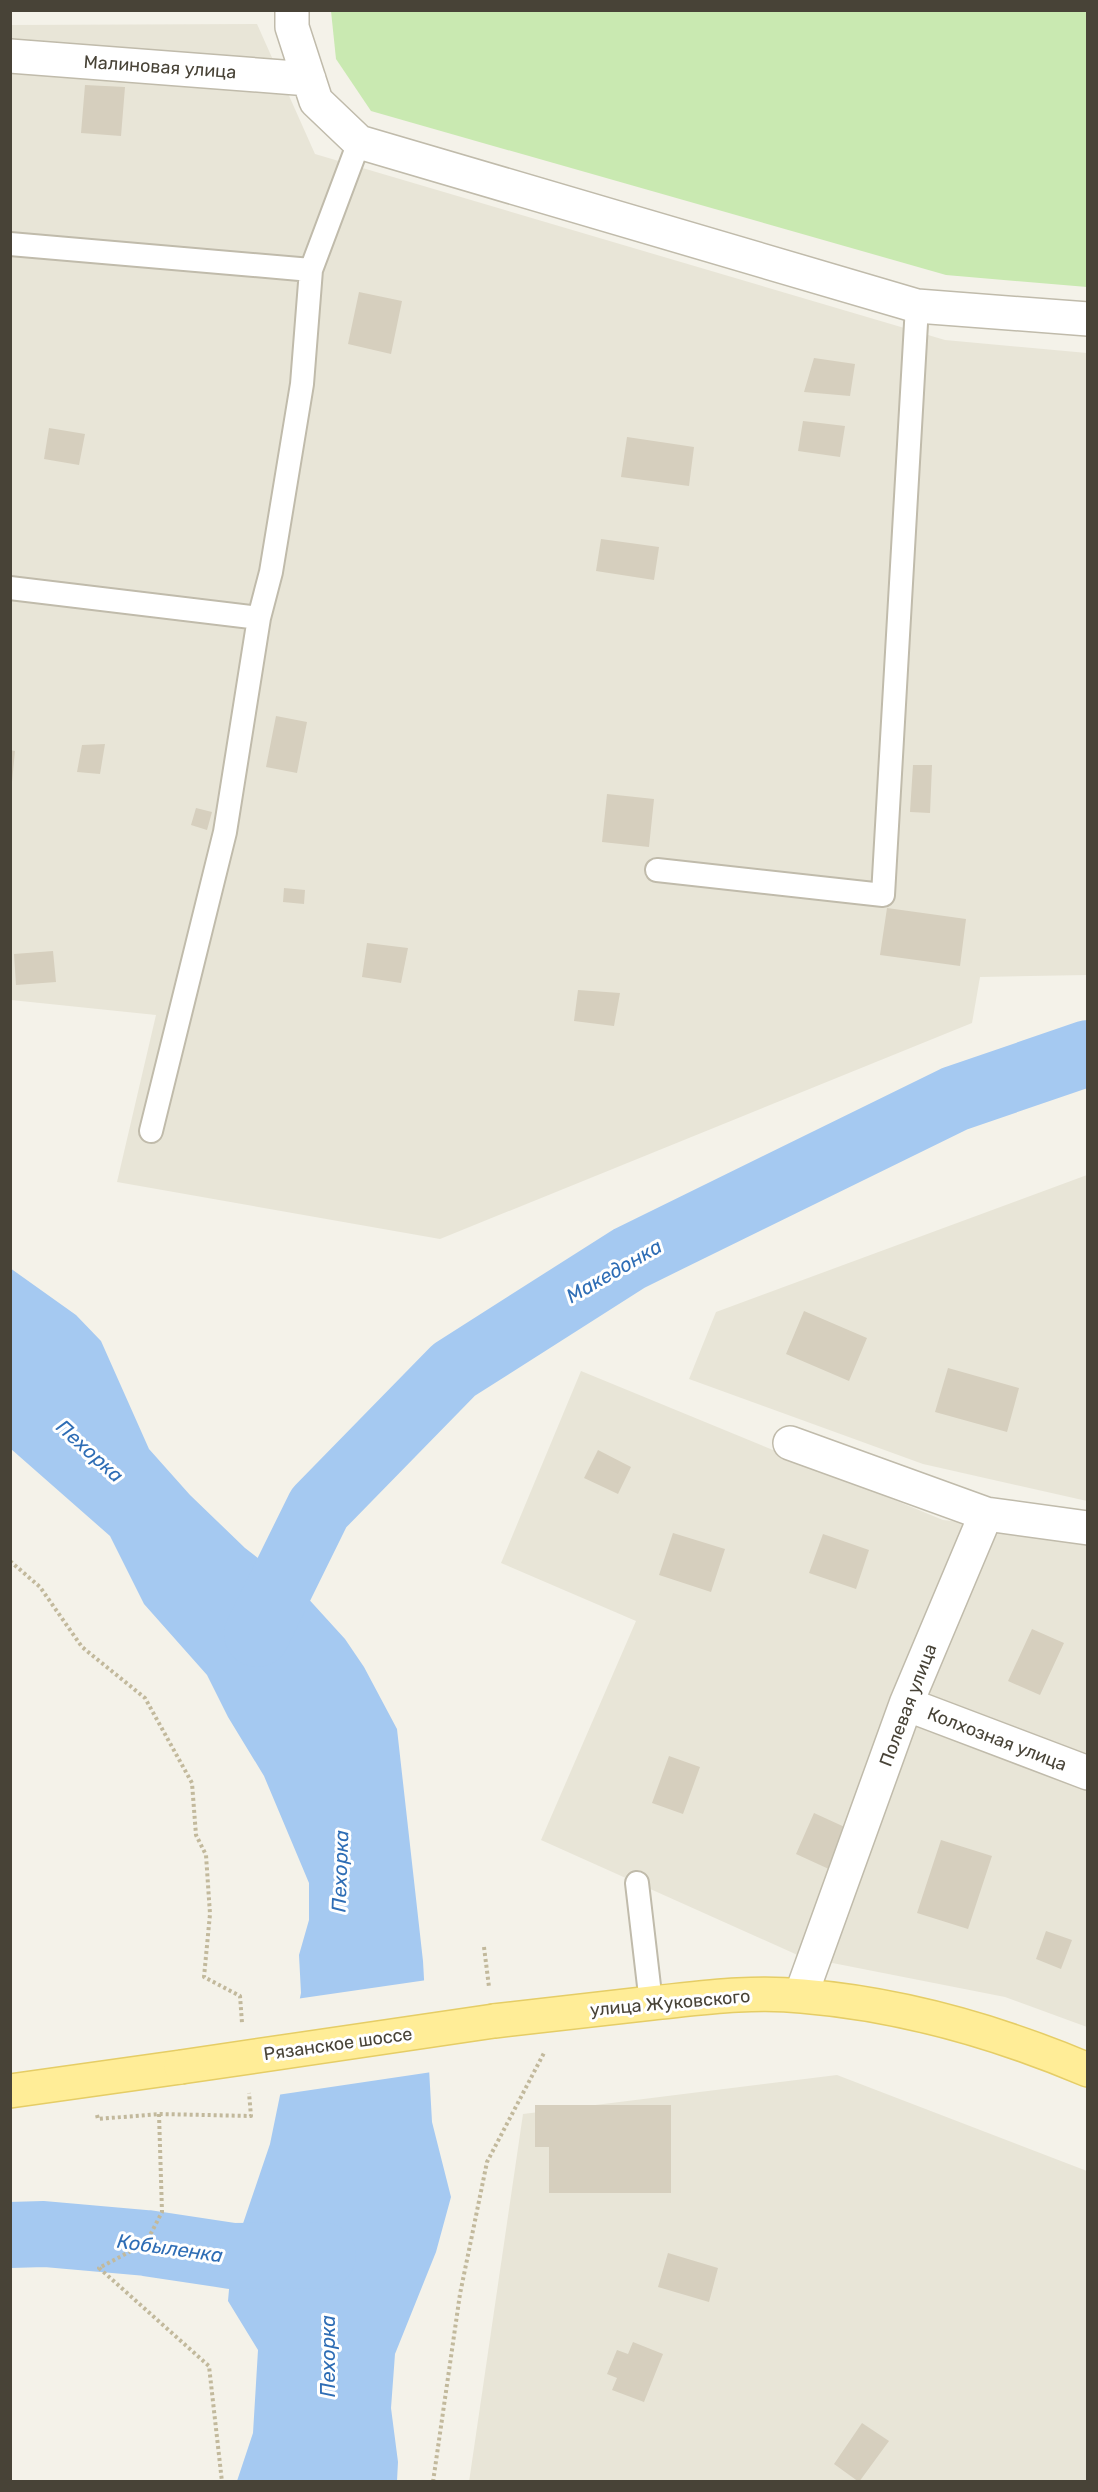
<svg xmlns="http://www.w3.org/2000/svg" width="1098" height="2492" viewBox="0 0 1098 2492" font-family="Rubik,sans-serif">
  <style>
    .residential { fill: #e8e5d7 }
    .green { fill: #c9e9b1 }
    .water { fill: #a5c9f1 }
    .pier { fill: #f4f2e9 }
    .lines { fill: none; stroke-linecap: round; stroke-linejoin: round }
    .river { stroke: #a5c9f1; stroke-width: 66 }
    .building { fill: #d6cfbe }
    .service-casing { stroke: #c0bbab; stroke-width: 26 }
    .minor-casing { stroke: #c0bbab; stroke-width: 36 }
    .primary-casing { stroke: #e5cd66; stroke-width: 36 }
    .path { stroke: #c2b99c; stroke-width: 4; stroke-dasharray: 3 3; stroke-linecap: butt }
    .service { stroke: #fff; stroke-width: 22 }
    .minor { stroke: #fff; stroke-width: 33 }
    .primary { stroke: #ffed97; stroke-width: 33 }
    .primary-bridge-casing { stroke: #e5cd66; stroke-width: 36; stroke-linecap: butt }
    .primary-bridge { stroke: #ffed97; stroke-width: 33 }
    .labels { text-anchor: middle; stroke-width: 6; stroke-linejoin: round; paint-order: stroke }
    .street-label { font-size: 18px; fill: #484337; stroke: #fff }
    .water-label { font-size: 20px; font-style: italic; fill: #2e6db5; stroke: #fff }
  </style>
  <rect width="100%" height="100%" fill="#f4f2e9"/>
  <!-- residential -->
  <path class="residential" d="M 257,24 L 315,154 L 945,340 L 1087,353 L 1087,975 L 980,977 L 972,1023 L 440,1239 L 117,1182 L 156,1015 L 11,1000 L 10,25 Z
    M 1087,1175 L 1087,1501 L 923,1464 L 689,1379 L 716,1312 Z
    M 581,1371 L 943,1520 L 1022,1529 L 1087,1542 L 1087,2027 L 1005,1997 L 802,1957 L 541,1840 L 636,1621 L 501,1563 Z
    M 837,2075 L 1087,2171 L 1087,2481 L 469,2482 L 523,2114 Z"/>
  <!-- green -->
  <path class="green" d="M 331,11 L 1087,11 L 1087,287 L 946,275 L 371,111 L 336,59 Z"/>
  <!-- water -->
  <path class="water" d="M 10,1268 L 76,1315 L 101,1341 L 149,1449 L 190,1495 L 245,1548 L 304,1594 L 345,1639 L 364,1667 L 397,1729 L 423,1961 L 432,2122 L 451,2197 L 436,2252 L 395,2354 L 391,2408 L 398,2462 L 397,2481 L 237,2481 L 253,2433 L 258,2350 L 228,2301 L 232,2256 L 270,2144 L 301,1993 L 299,1955 L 309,1920 L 309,1883 L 264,1776 L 228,1717 L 207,1675 L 144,1604 L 110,1536 L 11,1449 Z"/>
  <!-- pier -->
  <path class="pier" d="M 427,1980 L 432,2072 L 277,2095 L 296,1999 Z"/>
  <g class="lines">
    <!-- river -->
    <path class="river" d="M 257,1634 L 319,1508 L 454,1370 L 630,1258 L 954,1099 L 1088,1053
      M 10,2235 L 44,2234 L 146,2243 L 232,2256 L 323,2255"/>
  </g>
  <!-- building -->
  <path class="building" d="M 85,85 L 125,87 L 121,136 L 81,133 Z
    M 359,292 L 402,301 L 391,354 L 348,344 Z
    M 814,358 L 855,364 L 850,396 L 804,392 Z
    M 803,421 L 845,426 L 840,457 L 798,451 Z
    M 49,428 L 85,434 L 79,465 L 44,459 Z
    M 627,437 L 694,447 L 689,486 L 621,477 Z
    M 601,539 L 659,547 L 654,580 L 596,571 Z
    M 276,716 L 307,722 L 297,773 L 266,767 Z
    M 105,744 L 100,774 L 77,772 L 82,745 Z
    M 10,750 L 15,751 L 12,782 L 10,782 Z
    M 913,765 L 932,765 L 930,813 L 910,812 Z
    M 607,794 L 654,799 L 649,847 L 602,842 Z
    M 196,808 L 212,812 L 207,830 L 191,825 Z
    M 284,888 L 305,890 L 304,904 L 283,902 Z
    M 887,908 L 966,919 L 960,966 L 880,955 Z
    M 367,943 L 408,948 L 401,983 L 362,977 Z
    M 53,951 L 56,982 L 16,985 L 14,954 Z
    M 578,990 L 620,993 L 614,1026 L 574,1021 Z
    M 804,1311 L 867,1338 L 849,1381 L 786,1354 Z
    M 948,1368 L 1019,1388 L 1007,1432 L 935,1412 Z
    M 598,1450 L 631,1467 L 618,1494 L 584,1478 Z
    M 673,1533 L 725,1549 L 711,1592 L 659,1575 Z
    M 823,1534 L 869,1550 L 856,1589 L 809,1573 Z
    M 1032,1629 L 1064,1643 L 1040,1695 L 1008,1681 Z
    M 669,1756 L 700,1767 L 683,1814 L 652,1803 Z
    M 814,1813 L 849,1829 L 831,1870 L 796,1854 Z
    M 941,1840 L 992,1856 L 968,1929 L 917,1913 Z
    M 1046,1931 L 1072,1940 L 1061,1969 L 1036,1959 Z
    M 535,2105 L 671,2105 L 671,2193 L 549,2193 L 549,2147 L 535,2147 Z
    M 668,2253 L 718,2268 L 709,2302 L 658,2287 Z
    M 633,2342 L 663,2354 L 644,2402 L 612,2390 L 617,2378 L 607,2374 L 617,2350 L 628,2354 Z
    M 862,2423 L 889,2441 L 859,2482 L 834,2464 Z"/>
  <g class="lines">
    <!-- service casing -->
    <g class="service-casing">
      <path id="service" d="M 10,244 L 311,270
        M 10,588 L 259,618
        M 657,870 L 883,895 L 917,306
        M 151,1131 L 225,832 L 259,618 L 271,572 L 302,384 L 311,270 L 359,142
        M 637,1883 L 651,2003"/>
    </g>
    <!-- minor casing -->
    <g class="minor-casing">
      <path id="minor" d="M 292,10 L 292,27 L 316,101 L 359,142 L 917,306 L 1088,319
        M 10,56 L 309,79
        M 790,1443 L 986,1514 L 1088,1528
        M 906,1704 L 1088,1773
        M 801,1995 L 906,1704 L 986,1514"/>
    </g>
    <!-- primary casing -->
    <g class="primary-casing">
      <path id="primary" d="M 494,2021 C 546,2015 599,2009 652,2003 C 702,1998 752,1991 802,1996 C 899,2004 998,2032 1088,2070
        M 10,2091 L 181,2067"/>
    </g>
    <!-- path -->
    <path class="path" d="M 10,1561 L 40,1587 L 82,1647 L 145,1698 L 192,1783 L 196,1835 L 206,1855 L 210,1914 L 204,1977 L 240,1996 L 242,2023
      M 484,1947 L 489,1987
      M 159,2114 L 162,2212 L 146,2243 L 99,2268 L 209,2366 L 222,2482
      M 97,2115 L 98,2119 L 159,2114 L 251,2116 L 249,2093
      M 433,2482 L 460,2294 L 487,2162 L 545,2051"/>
    <!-- service -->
    <use href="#service" class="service"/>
    <!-- minor -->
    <use href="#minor" class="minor"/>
    <!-- primary -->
    <use href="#primary" class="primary"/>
    <!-- primary-bridge casing -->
    <g class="primary-bridge-casing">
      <path id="primary-bridge" d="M 181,2067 L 494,2021"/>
    </g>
    <!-- primary-bridge -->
    <use href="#primary-bridge" class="primary-bridge"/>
  </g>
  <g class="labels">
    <!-- street labels -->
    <g class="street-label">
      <text transform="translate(160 67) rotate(4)" y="6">Малиновая улица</text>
      <text transform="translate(908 1705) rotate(-69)" y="6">Полевая улица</text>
      <text transform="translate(997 1739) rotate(21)" y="6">Колхозная улица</text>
      <text transform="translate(670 2003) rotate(-5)" y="6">улица Жуковского</text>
      <text transform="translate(338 2044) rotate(-8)" y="6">Рязанское шоссе</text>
    </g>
    <!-- water labels -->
    <g class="water-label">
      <text transform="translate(614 1271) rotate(-30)" y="7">Македонка</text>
      <text transform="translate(90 1451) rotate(42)" y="7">Пехорка</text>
      <text transform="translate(340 1871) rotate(-88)" y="7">Пехорка</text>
      <text transform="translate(170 2248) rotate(8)" y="7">Кобыленка</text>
      <text transform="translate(328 2356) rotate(-90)" y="7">Пехорка</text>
    </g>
  </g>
  <!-- border -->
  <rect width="1098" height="2492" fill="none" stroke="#484337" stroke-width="24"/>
</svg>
